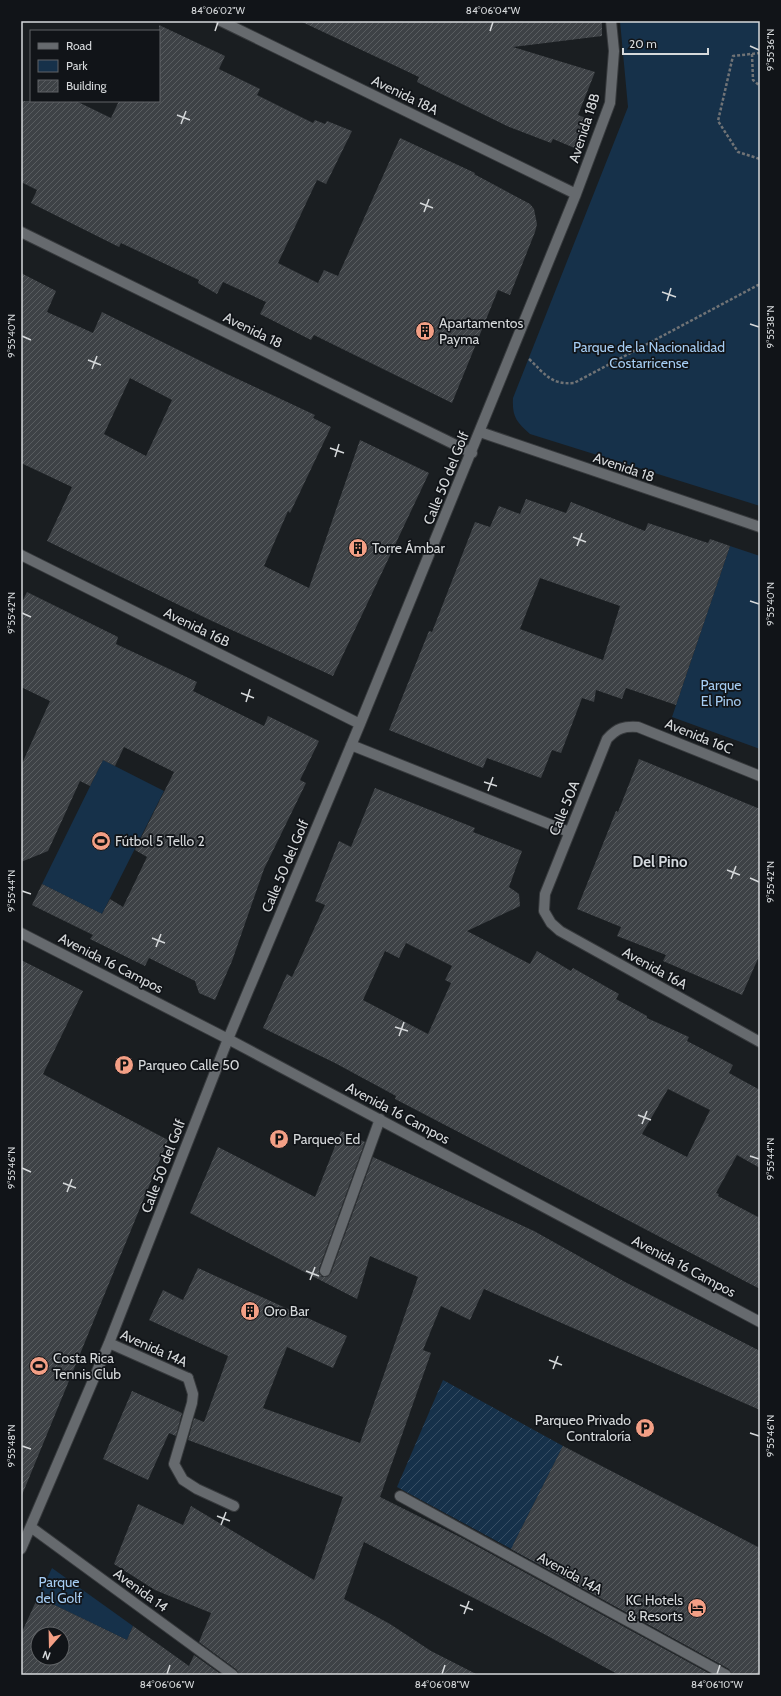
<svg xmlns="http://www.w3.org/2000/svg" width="781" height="1696" viewBox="0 0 781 1696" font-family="Cabin,sans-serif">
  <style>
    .park { fill: #16314a }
    .garden { fill: url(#garden-furrows) }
    .building { fill: url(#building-hatch); fill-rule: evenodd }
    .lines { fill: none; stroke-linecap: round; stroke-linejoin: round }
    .service-casing { stroke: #373a3d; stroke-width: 12 }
    .minor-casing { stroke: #373a3d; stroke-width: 12 }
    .path { stroke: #707376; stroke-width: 2.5; stroke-dasharray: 3 2; stroke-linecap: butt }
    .service { stroke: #666a6e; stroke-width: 10 }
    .minor { stroke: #666a6e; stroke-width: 10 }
    .ticks { fill: none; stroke: #d6d9db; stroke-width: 1.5 }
    .labels { text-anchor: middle; stroke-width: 3.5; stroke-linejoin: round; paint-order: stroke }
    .street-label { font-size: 14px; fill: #d6d9db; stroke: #111418 }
    .poi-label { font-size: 14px; fill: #d6d9db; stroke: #111418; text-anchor: start }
    .park-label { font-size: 14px; fill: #a5ccf2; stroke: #111418 }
    .neighbourhood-label { font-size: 15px; font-weight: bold; fill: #d4d9de; stroke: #111418 }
    .neatline { fill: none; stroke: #d6d9db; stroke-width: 1.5 }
    .ticks-label { font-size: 10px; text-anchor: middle; fill: #d6d9db }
  </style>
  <defs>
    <pattern id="garden-furrows" width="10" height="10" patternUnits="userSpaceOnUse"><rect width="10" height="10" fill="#16314a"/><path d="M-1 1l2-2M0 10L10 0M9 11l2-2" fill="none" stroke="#374e64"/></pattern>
    <pattern id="building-hatch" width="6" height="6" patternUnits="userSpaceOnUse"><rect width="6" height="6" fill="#3e4246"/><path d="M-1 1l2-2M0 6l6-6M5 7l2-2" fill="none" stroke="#595d60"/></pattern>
  </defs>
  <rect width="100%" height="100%" fill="#1a1e21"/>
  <!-- park -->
  <path class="park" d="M 620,21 L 760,21 L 760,506 L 530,434 C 516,422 512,416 513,398 L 628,107 Z
    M 730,546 L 760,556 L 760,749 L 672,717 Z
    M 103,760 L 164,791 L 102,914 L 42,884 Z
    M 52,1568 L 133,1626 L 127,1640 L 38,1597 Z"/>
  <!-- garden -->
  <path class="garden" d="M 443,1380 L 563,1446 L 513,1545 L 744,1675 L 397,1487 Z"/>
  <!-- building -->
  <path class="building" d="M 300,21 L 602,21 L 602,36 L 513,47 L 595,72 L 578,115 L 589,119 L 577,149 L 553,139 L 551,143 L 507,126 L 417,82 L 419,77 Z
    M 159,25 L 225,56 L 219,69 L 260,89 L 257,95 L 313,123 L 315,120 L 325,124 L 327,121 L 352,131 L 326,184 L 317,180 L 278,263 L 318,283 L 324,270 L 338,276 L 400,138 L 475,173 L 474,174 L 530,204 L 534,209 L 537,224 L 535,232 L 510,295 L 498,290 L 452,403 L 314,335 L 311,340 L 260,314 L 266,302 L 223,282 L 217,294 L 198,283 L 199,280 L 121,243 L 119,247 L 31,203 L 37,190 L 21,182 L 21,101 L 76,101 L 111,118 L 119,101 L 159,101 Z
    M 21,273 L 56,291 L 47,312 L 93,333 L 102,312 L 227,374 L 315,415 L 313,418 L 331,427 L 290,513 L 288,511 L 264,566 L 309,588 L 360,440 L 429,473 L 333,676 L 212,621 L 47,541 L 72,487 L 21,463 ZM 130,378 L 172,400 L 146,456 L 104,434 Z
    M 526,499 L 566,513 L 571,502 L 645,531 L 648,523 L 708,543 L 710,539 L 730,546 L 676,705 L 626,688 L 622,699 L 596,690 L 594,702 L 582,698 L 561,753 L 552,750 L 541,778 L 487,758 L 483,768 L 389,730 L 429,631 L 432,632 L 475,522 L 490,527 L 499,506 L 520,514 ZM 540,578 L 620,606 L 603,660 L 520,629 Z
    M 27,592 L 118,637 L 116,644 L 197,682 L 193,691 L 264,726 L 268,716 L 319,741 L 300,780 L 306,783 L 264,869 L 232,961 L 215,1000 L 199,993 L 195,981 L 149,958 L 145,966 L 90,939 L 93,935 L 32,905 L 42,884 L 102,914 L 110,899 L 123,907 L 147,857 L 135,850 L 174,772 L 124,747 L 115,766 L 103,760 L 90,786 L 80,781 L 48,851 L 21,862 L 21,766 L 50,701 L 21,687 L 21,604 Z
    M 639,759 L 760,809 L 760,954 L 742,995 L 663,961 L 666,955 L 617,936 L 621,927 L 577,909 L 616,811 L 618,812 Z
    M 375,788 L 475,828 L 473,832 L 522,851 L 509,887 L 519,894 L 520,906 L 467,931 L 530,964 L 537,951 L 571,971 L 573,968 L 619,994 L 616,999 L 647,1016 L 647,1018 L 689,1037 L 687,1041 L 733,1065 L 729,1073 L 760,1090 L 760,1168 L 737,1155 L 716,1193 L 719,1194 L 718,1196 L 760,1218 L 760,1289 L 395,1099 L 396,1096 L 335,1063 L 263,1028 L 287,974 L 292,977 L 325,905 L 315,901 L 339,841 L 351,847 ZM 406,943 L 452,966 L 445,980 L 451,983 L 428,1034 L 363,1000 L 385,951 L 399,958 ZM 668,1089 L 710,1110 L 687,1157 L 642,1134 Z
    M 21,960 L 83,991 L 43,1074 L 168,1140 L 22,1495 Z
    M 341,1131 L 365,1142 L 319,1269 L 319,1273 L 322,1277 L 327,1277 L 331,1273 L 373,1157 L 534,1231 L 625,1282 L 760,1351 L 760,1410 L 484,1289 L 470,1320 L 441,1306 L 423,1350 L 431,1353 L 380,1497 L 462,1538 L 712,1675 L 619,1675 L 544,1634 L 364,1542 L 344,1599 L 390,1624 L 431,1651 L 478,1675 L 239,1675 L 237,1670 L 199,1642 L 211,1613 L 155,1590 L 114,1564 L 138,1504 L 183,1525 L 191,1506 L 314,1580 L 343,1497 L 188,1440 L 194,1418 L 204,1422 L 228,1356 L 149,1320 L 163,1290 L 183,1300 L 198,1268 L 347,1336 L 333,1368 L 287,1347 L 263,1408 L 360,1443 L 418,1277 L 370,1256 L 357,1299 L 190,1213 L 218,1147 L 315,1197 Z
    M 132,1391 L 182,1413 L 176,1436 L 169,1433 L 148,1480 L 103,1459 Z
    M 563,1446 L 760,1548 L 760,1675 L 732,1675 L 729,1669 L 511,1549 Z
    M 38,1597 L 127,1640 L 133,1626 L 189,1666 L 194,1655 L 222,1675 L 21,1675 L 21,1634 ZM 38,1634 L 62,1634 L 62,1658 L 38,1658 Z"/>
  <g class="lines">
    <!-- service casing -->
    <g class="service-casing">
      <path id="service" d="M 325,1271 L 380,1119
        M 188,1378 L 193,1394 L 192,1403 L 174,1464 L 183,1480 L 197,1489 L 234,1506
        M 400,1496 L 726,1675"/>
    </g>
    <!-- minor casing -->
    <g class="minor-casing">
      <path id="minor" d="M 221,21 L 576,194
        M 21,232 L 472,453
        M 480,432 L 760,527
        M 21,555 L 360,724
        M 351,745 L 569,832
        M 760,776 L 638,727 C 624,726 617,728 607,739 L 545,894 L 544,911 L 551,923 L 560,931 L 760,1042
        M 21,933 L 228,1039 L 760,1322
        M 109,1343 L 188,1378
        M 32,1528 L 233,1675
        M 21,1549 L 109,1343 L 228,1039 L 360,724 L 576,194 L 610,103 L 614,51 L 611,21"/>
    </g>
    <!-- path -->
    <path class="path" d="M 760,53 L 733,56 L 718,121 L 738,152 L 760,159
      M 752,54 L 753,80 L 760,86
      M 529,359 C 545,374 551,385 574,383 L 760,284"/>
    <!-- service -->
    <use href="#service" class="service"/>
    <!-- minor -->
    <use href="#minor" class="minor"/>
  </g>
  <!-- ticks -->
  <path class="ticks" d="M 215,31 L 218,22M 490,31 L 493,22M 750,46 L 759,50M 177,115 L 190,120M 181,124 L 186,111M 420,203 L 433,208M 424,212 L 429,199M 662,292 L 676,297M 667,301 L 671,288M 750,324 L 759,327M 22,336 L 31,340M 88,360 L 101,365M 92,369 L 97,356M 330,448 L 344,453M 335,457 L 339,444M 573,537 L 586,542M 577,546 L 582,533M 750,601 L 759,604M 22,613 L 31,617M 241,693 L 254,698M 246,702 L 250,689M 484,782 L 497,786M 488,791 L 493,777M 727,870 L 740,875M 750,878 L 759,882M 731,879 L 736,866M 22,891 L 31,894M 152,938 L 165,943M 156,947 L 161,934M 395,1027 L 408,1031M 399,1036 L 404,1022M 638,1115 L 651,1120M 642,1124 L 647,1111M 750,1156 L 759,1159M 22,1168 L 31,1172M 63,1183 L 76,1188M 67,1192 L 72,1179M 306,1271 L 319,1276M 310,1280 L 315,1267M 549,1360 L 562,1365M 553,1369 L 558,1356M 750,1433 L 759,1436M 22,1446 L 31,1449M 217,1516 L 230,1521M 221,1525 L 226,1512M 460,1605 L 473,1610M 464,1614 L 469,1601M 167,1674 L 170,1665M 442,1674 L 445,1665M 717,1674 L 720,1665"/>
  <!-- icons -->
  <defs>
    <g id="building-disc" transform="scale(1)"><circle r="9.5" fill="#f39f85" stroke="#111418"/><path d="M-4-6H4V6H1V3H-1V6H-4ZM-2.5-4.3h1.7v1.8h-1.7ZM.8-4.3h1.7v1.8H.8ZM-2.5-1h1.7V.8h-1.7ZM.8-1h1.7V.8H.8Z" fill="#111"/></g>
    <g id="stadium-disc" transform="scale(1)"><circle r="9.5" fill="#f39f85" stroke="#111418"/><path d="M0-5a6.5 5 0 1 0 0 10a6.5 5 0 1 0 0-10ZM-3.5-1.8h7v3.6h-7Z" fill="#111"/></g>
    <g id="parking-disc" transform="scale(1)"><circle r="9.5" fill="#f39f85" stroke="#111418"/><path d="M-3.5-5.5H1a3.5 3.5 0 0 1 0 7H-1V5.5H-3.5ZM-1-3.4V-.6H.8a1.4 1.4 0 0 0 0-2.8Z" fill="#111"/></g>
    <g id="hotel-disc" transform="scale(1)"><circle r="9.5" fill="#f39f85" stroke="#111418"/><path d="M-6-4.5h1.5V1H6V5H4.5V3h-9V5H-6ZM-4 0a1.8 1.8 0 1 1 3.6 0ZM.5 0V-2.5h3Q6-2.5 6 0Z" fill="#111"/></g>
  </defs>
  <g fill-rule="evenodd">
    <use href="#building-disc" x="425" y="331"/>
    <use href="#building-disc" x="358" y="548"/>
    <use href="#stadium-disc" x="101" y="841"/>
    <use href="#parking-disc" x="124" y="1065"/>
    <use href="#parking-disc" x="279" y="1139"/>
    <use href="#building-disc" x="250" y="1311"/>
    <use href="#stadium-disc" x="39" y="1366"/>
    <use href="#parking-disc" x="645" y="1428"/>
    <use href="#hotel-disc" x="697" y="1608"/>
  </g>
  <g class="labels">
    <!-- street labels -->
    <g class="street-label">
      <text transform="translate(405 95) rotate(26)" y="5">Avenida 18A</text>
      <text transform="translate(584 128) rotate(-72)" y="5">Avenida 18B</text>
      <text transform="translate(253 330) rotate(26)" y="5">Avenida 18</text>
      <text transform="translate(624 467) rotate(19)" y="5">Avenida 18</text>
      <text transform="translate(446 478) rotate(-68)" y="5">Calle 50 del Golf</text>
      <text transform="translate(197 627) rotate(26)" y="5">Avenida 16B</text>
      <text transform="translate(699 736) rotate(22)" y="5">Avenida 16C</text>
      <text transform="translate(564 808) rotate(-68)" y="5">Calle 50A</text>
      <text transform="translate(285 866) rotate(-67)" y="5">Calle 50 del Golf</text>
      <text transform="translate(111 963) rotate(27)" y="5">Avenida 16 Campos</text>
      <text transform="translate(655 968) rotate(29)" y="5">Avenida 16A</text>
      <text transform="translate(398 1113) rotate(28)" y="5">Avenida 16 Campos</text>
      <text transform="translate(163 1166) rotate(-69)" y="5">Calle 50 del Golf</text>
      <text transform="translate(684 1266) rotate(28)" y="5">Avenida 16 Campos</text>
      <text transform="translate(154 1348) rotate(24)" y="5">Avenida 14A</text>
      <text transform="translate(570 1573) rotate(29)" y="5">Avenida 14A</text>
      <text transform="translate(141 1590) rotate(36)" y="5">Avenida 14</text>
    </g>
    <!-- poi labels -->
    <g class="poi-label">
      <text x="439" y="328">Apartamentos<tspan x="439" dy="16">Payma</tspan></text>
      <text x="372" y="553">Torre Ámbar</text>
      <text x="115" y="846">Fútbol 5 Tello 2</text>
      <text x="138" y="1070">Parqueo Calle 50</text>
      <text x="293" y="1144">Parqueo Ed</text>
      <text x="264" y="1316">Oro Bar</text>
      <text x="53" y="1363">Costa Rica<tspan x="53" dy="16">Tennis Club</tspan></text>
      <text x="631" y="1425" text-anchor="end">Parqueo Privado<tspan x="631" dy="16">Contraloría</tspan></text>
      <text x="683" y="1605" text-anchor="end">KC Hotels<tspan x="683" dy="16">&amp; Resorts</tspan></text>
    </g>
    <!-- park labels -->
    <g class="park-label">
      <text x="649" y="352">Parque de la Nacionalidad<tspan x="649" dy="16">Costarricense</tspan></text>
      <text x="721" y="690">Parque<tspan x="721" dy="16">El Pino</tspan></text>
      <text x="59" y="1587">Parque<tspan x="59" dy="16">del Golf</tspan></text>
    </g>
    <!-- neighbourhood labels -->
    <g class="neighbourhood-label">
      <text x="660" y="867">Del Pino</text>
    </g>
  </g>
  <!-- border -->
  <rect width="781" height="1696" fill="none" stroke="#111418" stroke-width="44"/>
  <!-- legend -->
  <rect x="30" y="30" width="130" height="72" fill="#111418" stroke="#606366"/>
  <rect x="38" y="43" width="20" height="6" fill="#666a6e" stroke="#606366"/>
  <text x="66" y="50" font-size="12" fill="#d6d9db">Road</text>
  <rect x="38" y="60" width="20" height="12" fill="#16314a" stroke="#606366"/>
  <text x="66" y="70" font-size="12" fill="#d6d9db">Park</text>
  <rect x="38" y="80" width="20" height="12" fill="url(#building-hatch)" stroke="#606366"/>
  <text x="66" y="90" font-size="12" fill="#d6d9db">Building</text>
  <!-- north arrow -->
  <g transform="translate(50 1646) rotate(200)"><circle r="19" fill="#111418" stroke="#606366"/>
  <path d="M0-3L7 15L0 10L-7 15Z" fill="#f39f85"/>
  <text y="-6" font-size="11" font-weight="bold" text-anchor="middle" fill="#d6d9db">N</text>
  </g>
  <!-- scale -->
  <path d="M623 48v6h85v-6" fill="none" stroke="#d6d9db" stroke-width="2"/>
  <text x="629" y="48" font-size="12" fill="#d6d9db" stroke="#111418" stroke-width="3" paint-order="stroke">20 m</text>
  <rect x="22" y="22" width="737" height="1652" class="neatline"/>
  <g class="ticks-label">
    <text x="218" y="14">84°06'02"W</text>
    <text x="493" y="14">84°06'04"W</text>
    <text transform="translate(770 50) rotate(-90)" y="4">9°55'36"N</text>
    <text transform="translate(770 327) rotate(-90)" y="4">9°55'38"N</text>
    <text transform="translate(11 336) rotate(-90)" y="4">9°55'40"N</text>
    <text transform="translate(770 604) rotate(-90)" y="4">9°55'40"N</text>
    <text transform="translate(11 613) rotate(-90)" y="4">9°55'42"N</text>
    <text transform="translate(770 882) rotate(-90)" y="4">9°55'42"N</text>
    <text transform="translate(11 891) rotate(-90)" y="4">9°55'44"N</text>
    <text transform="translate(770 1159) rotate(-90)" y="4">9°55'44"N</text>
    <text transform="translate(11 1168) rotate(-90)" y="4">9°55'46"N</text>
    <text transform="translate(770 1436) rotate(-90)" y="4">9°55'46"N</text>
    <text transform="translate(11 1446) rotate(-90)" y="4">9°55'48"N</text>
    <text x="167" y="1688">84°06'06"W</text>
    <text x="442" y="1688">84°06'08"W</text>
    <text x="717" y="1688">84°06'10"W</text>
  </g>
</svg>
